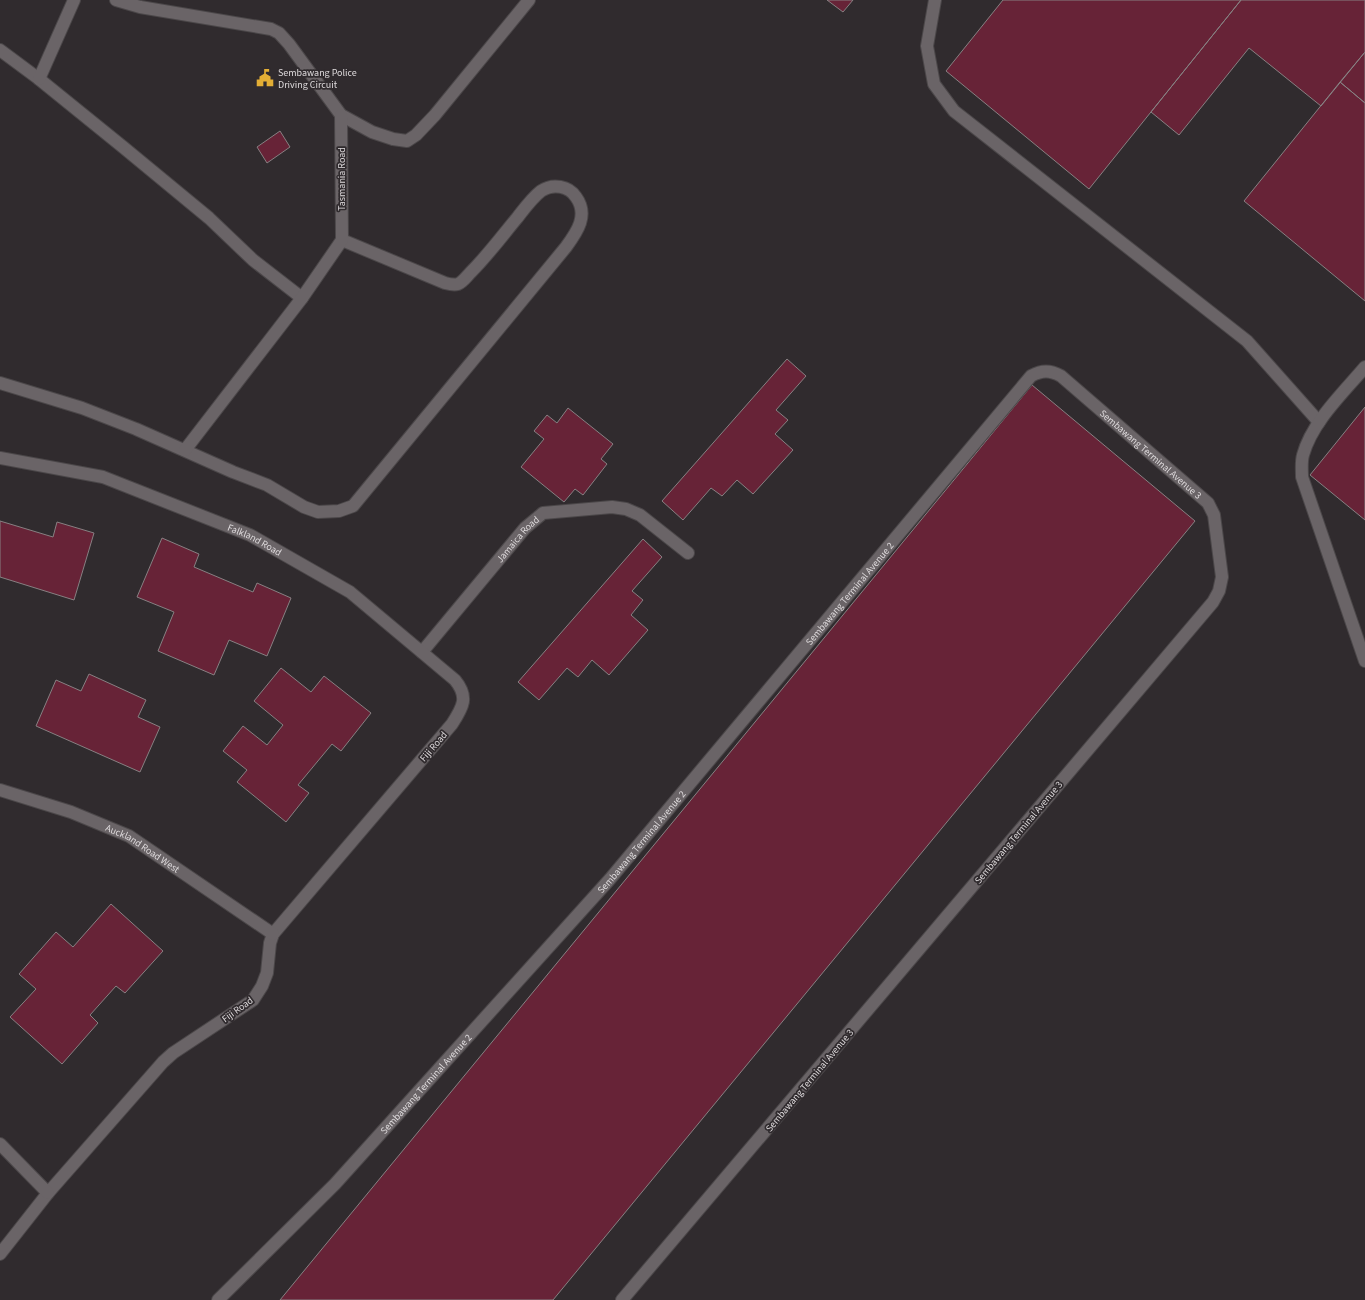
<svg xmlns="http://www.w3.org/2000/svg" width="1365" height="1300" viewBox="0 0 1365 1300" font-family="'Source Sans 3',sans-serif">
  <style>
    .building { fill: #672337; stroke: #878082 }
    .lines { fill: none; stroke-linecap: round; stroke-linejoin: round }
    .service-casing { stroke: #4b4749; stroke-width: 14 }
    .minor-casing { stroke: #4b4749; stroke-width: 14 }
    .service { stroke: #6a6467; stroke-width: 12 }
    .minor { stroke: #6a6467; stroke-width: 12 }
    .labels { text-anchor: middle; stroke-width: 3.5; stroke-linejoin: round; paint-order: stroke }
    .poi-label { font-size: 10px; fill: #dedadc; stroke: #302b2e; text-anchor: start }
    .street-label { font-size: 10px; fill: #dedadc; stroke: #302b2e }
  </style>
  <rect width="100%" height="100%" fill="#302b2e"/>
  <!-- building -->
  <path class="building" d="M 827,0 L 853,0 L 843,12 Z
    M 1003,0 L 1241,0 L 1089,189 L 946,71 Z
    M 1241,0 L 1365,0 L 1365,52 L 1321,106 L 1249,48 L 1179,135 L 1151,112 Z
    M 1365,52 L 1365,103 L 1340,82 Z
    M 1340,82 L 1365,103 L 1365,301 L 1244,201 Z
    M 280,131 L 290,147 L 267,163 L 257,147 Z
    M 787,359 L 806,376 L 776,410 L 788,420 L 775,434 L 793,450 L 753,494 L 737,480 L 722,496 L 711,488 L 683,520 L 662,501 Z
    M 1032,385 L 1195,521 L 553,1300 L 280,1300 Z
    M 1365,407 L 1365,520 L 1310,475 Z
    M 568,408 L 613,444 L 601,459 L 607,464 L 583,495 L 575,489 L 564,502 L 521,467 L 544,439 L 534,431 L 547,415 L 557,423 Z
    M 0,521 L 53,537 L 57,522 L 94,533 L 74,600 L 0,577 Z
    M 162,538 L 199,554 L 194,567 L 253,592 L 257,583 L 291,598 L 267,656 L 229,640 L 214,675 L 158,651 L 174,612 L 137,597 Z
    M 643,539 L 662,557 L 632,591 L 643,600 L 631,615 L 648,630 L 609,675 L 592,660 L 578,677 L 567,668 L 539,700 L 518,682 Z
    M 281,668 L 311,692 L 324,676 L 371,713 L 341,751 L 332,744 L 298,785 L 309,793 L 286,822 L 237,782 L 247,770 L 223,751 L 243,726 L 267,745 L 283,725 L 254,701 Z
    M 89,674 L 146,700 L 138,717 L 160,727 L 140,772 L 36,726 L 56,680 L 81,691 Z
    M 111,904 L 163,951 L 125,993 L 116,986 L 90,1015 L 98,1023 L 62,1064 L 10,1017 L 36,989 L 19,974 L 56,932 L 73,947 Z"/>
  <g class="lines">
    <!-- service casing -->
    <g class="service-casing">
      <g id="service">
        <path d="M 116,0 L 140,7 L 271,29 L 279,33 L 289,44 L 341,115 L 372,132 L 393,139 L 407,141 L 416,135 L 435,115 L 529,0"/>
        <path d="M 935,0 L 927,46 L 934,84 L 954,111 L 1247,341 L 1319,422"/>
        <path d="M 0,50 L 39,79 L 123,147 L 209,218 L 253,260 L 302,298"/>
        <path d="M 39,79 L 74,0"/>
        <path d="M 1365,367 C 1343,393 1312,422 1303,455 C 1301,462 1302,470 1302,477 L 1365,661"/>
        <path d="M 0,383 L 82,408 L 136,429 L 233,472 L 267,485 L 304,507 L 318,512 L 339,511 L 353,506 L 566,247 C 577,232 589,215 576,197 C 569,186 553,183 541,191 C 532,198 524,209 517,218 C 502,236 488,255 471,272 C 467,276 463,282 458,284 C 454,285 449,284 445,283 L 342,240"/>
        <path d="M 185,450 L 302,298 L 342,240 L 341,115"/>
        <path id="s1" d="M 422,652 L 525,528 L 543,513 L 612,507 L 626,509 L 640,515 L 688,553"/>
        <path id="s2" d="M 218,1300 L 335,1184 L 610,879 L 1031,376 C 1042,370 1050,370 1061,376 L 1208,503 L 1214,515 L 1222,577 L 1219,591 L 1213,602 L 622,1300"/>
      </g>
    </g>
    <!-- minor casing -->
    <g class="minor-casing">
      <g id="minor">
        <path id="s3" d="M 0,458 L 103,477 L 250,535 L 350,592 L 455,680 C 469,697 463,707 452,724 L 273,934 L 270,943 L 267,973 L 262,986 L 253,1000 L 173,1053 L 163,1062 L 48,1193 L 0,1254"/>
        <path id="s4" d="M 0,790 L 71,812 L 129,836 L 273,934"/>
        <path d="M 0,1144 L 48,1193"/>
      </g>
    </g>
    <!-- service -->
    <use href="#service" class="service"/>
    <!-- minor -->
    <use href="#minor" class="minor"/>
  </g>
  <!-- icons -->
  <defs>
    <g id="civic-bare" transform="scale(1.38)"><path d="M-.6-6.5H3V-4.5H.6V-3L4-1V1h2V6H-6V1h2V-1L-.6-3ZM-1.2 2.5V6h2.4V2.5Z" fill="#e3ae35" stroke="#302b2e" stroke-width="2.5" paint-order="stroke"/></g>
  </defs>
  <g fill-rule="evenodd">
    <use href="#civic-bare" x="265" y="78"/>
  </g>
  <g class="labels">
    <!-- poi labels -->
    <g class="poi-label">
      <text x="278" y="76">Sembawang Police<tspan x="278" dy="12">Driving Circuit</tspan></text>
    </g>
    <!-- street labels -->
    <g class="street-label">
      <text transform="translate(341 179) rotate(-90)" y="4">Tasmania Road</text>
      <text dy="4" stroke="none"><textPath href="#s2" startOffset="1382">Sembawang Terminal Avenue 3</textPath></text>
      <text dy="4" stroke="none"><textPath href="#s3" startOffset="269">Falkland Road</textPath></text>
      <text dy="4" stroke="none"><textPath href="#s1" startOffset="148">Jamaica Road</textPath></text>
      <text dy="4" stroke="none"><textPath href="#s2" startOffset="948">Sembawang Terminal Avenue 2</textPath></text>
      <text transform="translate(433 746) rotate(-49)" y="4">Fiji Road</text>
      <text transform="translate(1018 832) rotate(-50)" y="4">Sembawang Terminal Avenue 3</text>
      <text dy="4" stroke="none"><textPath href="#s2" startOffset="624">Sembawang Terminal Avenue 2</textPath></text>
      <text dy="4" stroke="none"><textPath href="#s4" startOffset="155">Auckland Road West</textPath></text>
      <text transform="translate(237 1009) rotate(-36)" y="4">Fiji Road</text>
      <text transform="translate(809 1080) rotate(-50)" y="4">Sembawang Terminal Avenue 3</text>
      <text dy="4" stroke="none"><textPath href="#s2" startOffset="300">Sembawang Terminal Avenue 2</textPath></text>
    </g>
  </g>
</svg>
